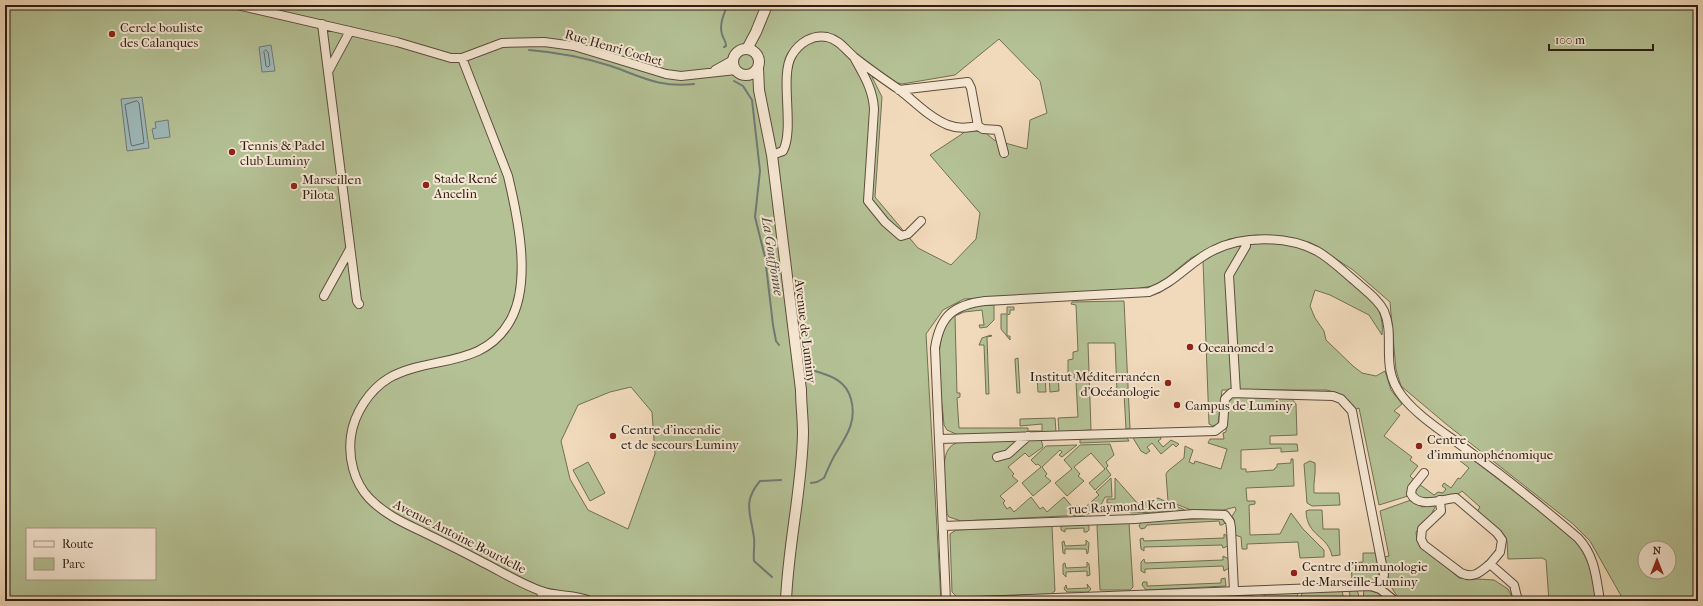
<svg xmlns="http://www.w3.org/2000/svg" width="1703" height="606" viewBox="0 0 1703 606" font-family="'IM FELL French Canon',serif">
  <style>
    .green { fill: #b4c195; stroke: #707054; fill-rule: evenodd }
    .water { fill: #9eb8b9; stroke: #707a77 }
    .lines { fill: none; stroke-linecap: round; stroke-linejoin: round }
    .shore { stroke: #656b66; stroke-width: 1 }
    .stream { stroke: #707a77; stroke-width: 2 }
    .minor-casing { stroke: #5d4d3e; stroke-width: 10 }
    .tertiary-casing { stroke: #5d4d3e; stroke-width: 12 }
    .minor { stroke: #f6e7d3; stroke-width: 8 }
    .tertiary { stroke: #f6e7d3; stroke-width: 10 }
    .poi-dot { fill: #8f2418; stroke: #f6e7d3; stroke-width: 1.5 }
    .labels { text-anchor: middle; stroke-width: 4; stroke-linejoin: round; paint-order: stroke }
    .poi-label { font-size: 13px; fill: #2c1e14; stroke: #f6e7d3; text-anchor: start }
    .street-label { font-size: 13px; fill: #2c1e14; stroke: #f6e7d3 }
    .water-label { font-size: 14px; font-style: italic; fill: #4e4c46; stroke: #f6e7d3 }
  </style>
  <rect width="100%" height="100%" fill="#f1dabb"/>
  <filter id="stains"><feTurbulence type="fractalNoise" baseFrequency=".005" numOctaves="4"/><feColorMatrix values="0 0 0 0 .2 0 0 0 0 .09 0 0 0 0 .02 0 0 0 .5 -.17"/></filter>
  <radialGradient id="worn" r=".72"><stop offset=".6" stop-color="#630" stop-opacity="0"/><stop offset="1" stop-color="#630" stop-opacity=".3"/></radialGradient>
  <!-- green -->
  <path class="green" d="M 5,5 L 1698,5 L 1698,601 L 1624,601 L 1590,541 L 1573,524 L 1446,424 L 1401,386 L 1396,370 L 1390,302 L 1353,270 L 1318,247 L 1291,238 L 1256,235 L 1229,239 L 1191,258 L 1158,285 L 1129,290 L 964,299 L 943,310 L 926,334 L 941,601 L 5,601 ZM 999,39 L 1040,81 L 1047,113 L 1030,120 L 1027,149 L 994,140 L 973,122 L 962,134 L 930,155 L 980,213 L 976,239 L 951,265 L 918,248 L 875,197 L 882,97 L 872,77 L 902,84 L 955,75 ZM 631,387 L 652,412 L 655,454 L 628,529 L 588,510 L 570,479 L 561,441 L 578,405 L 610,392 ZM 27,529 L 155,529 L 155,579 L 27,579 ZM 1645,548 L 1669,548 L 1669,572 L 1645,572 Z
    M 1249,243 C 1269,243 1291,242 1310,251 C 1324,259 1374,297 1379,311 C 1382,318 1383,328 1382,335 L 1369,315 L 1330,295 L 1315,290 L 1310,306 L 1315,318 L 1324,331 L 1326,340 L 1353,366 L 1362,373 L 1376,376 L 1385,371 L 1391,390 L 1402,404 L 1394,411 L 1400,415 L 1384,436 L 1412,457 L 1410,460 L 1418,466 L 1410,476 L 1414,480 L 1408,496 L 1379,505 L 1359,408 L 1354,410 C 1348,397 1339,393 1326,390 L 1222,390 L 1218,424 L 1213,426 L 1209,424 L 1203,261 L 1220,250 Z
    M 1124,301 L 1130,429 L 1126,429 L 1124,392 L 1117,392 L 1115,343 L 1088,343 L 1091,430 L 1059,432 L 1058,418 L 1078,417 L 1076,382 L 1074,382 L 1074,374 L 1068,374 L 1068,360 L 1073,359 L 1073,352 L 1078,351 L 1076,305 L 1071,304 L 1072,302 Z
    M 994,305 L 994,320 L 987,327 L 980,328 L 979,325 L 984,325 L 982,310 L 964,312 L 955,316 L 957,393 L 960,393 L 960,397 L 957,398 L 959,428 L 1028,428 L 1028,431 L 1042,431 L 1042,424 L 1020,426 L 1020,419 L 1055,418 L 1056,432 L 958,435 L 947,430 L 944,425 C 942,393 926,325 963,309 C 972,305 984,306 994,305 Z
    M 1007,307 L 1014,307 L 1014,310 L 1010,310 L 1010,314 L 1007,315 L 1007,336 L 1010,336 L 1010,340 L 1001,329 L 1001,314 L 1007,314 Z
    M 991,335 L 992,336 L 987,337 L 989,394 L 986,394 L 984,345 L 979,345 L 982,338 Z
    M 1018,358 L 1020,393 L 1017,393 L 1015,359 Z
    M 1058,374 L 1059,391 L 1050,392 L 1049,375 Z
    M 1037,376 L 1045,376 L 1046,392 L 1038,392 Z
    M 1232,397 L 1291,398 L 1296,404 L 1297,435 L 1270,436 L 1270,444 L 1297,444 L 1298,451 L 1281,452 L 1281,448 L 1241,450 L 1241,469 L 1246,469 L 1246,472 L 1274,470 L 1275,468 L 1277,467 L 1277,464 L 1291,463 L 1291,459 L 1293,459 L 1294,486 L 1246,488 L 1247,501 L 1255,501 L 1255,504 L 1249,505 L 1250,535 L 1280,534 L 1291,513 L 1303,529 L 1324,550 L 1324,557 L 1300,558 L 1298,542 L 1247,544 L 1247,549 L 1242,549 L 1241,537 L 1235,535 L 1234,520 L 1232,516 L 1236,510 L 1235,507 L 1224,510 L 1191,510 L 1168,501 L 1166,474 L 1168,471 L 1184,458 L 1185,446 L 1193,450 L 1189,462 L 1194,464 L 1195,461 L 1221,469 L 1227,449 L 1208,443 L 1210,439 L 1224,439 L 1223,433 L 1226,432 L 1227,400 Z
    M 1160,435 L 1161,439 L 1158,441 L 1163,447 L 1171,440 L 1179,444 L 1176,447 L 1173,444 L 1161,454 L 1152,443 L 1147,447 L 1150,451 L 1146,454 L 1141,451 L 1133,438 L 1134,436 Z
    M 1126,436 L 1129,441 L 1080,443 L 1080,437 Z
    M 1041,439 L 1043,447 L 1029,457 L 1025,453 L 1008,467 L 1014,474 L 1012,476 L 1018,481 L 1000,496 L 1005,501 L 1003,503 L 1007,509 L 1010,507 L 1014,512 L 1031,497 L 1040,509 L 1043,507 L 1047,512 L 1064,497 L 1074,509 L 1077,505 L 1082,510 L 1099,495 L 1096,492 L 1111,478 L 1112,497 L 1105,497 L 1098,511 L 1084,515 L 961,521 L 949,517 L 947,514 C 946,498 940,463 948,450 C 950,446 954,444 958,442 Z
    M 1110,444 L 1114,455 L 1106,462 L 1108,466 L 1106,468 L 1111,475 L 1095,490 L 1089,483 L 1105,469 L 1091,453 L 1074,467 L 1080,474 L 1078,476 L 1084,481 L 1067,496 L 1055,483 L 1072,469 L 1064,460 L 1080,445 Z
    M 1077,445 L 1062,457 L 1059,455 L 1062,452 L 1060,450 L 1042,467 L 1047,474 L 1045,476 L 1051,481 L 1033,496 L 1022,483 L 1041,467 L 1038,464 L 1036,465 L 1031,460 L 1046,446 Z
    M 1464,453 L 1574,537 L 1589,559 L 1597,601 L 1549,601 L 1546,560 L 1542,558 L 1508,559 L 1507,541 L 1504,535 L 1477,512 L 1480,507 L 1462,491 L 1457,495 L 1419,499 L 1415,492 L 1419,484 L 1434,495 L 1438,492 L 1443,493 L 1446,489 L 1442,486 L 1444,483 L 1451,488 L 1458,478 L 1460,479 L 1469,468 L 1459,460 Z
    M 1310,461 L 1315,463 C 1316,475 1313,482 1314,493 L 1339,493 L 1340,505 L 1312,506 L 1307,503 L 1304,464 Z
    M 588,462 L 605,493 L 590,501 L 573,470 Z
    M 1115,478 L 1139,505 L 1144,501 L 1149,504 L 1158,498 L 1187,511 L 1131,513 L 1120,504 L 1107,503 L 1107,499 L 1115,499 Z
    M 1411,500 L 1422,507 L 1436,505 L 1431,515 L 1416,532 L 1417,541 L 1459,578 L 1494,580 L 1508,589 L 1514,601 L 1403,601 C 1388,590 1388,574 1384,557 L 1389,556 L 1380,511 Z
    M 1309,510 L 1322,510 L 1323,529 L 1339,529 L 1340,555 L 1332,556 C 1328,535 1307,537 1306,511 Z
    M 1223,518 L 1225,523 L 1222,525 L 1220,525 L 1219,521 L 1147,525 L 1145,528 L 1141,529 L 1139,526 L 1141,522 L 1145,521 Z
    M 1099,523 L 1129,523 L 1133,587 L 1130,590 L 1100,590 L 1097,526 Z
    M 1086,524 L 1089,526 L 1089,530 L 1087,532 L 1084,532 L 1084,528 L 1065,529 L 1065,532 L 1061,530 L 1061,526 Z
    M 1052,526 L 1055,591 L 1051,594 L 957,597 L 952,592 L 950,534 L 956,530 Z
    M 1224,534 L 1227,536 L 1228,546 L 1223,548 L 1222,545 L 1144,547 L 1144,551 L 1141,549 L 1140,539 L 1143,538 L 1144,541 L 1224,538 Z
    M 1086,540 L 1089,543 L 1088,553 L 1087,554 L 1086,549 L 1065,549 L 1065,554 L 1063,553 L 1062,542 L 1064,541 L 1065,546 L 1086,545 Z
    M 1363,553 L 1376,553 L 1380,572 L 1376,580 L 1371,582 L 1352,580 L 1351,563 L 1363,562 Z
    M 1223,556 L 1229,559 L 1229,568 L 1224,571 L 1223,566 L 1145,569 L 1145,573 L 1141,571 L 1141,562 L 1144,559 L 1145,563 L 1223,560 Z
    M 1087,562 L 1089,564 L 1090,575 L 1087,576 L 1087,571 L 1066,572 L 1066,577 L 1063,574 L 1063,564 L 1065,563 L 1066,568 L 1087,567 Z
    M 1225,578 L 1226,586 L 1146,590 L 1142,585 L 1143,582 L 1147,582 L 1147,586 L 1221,583 L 1221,579 Z
    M 1087,584 L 1091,589 L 1088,592 L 1067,592 L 1064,589 L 1066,585 L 1067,589 L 1088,588 Z
    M 1357,589 L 1360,601 L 1351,601 L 1349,591 Z
    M 1364,589 L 1378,593 L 1389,601 L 1363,601 Z
    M 1342,590 L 1344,601 L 1300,601 L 1302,593 L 1305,591 Z
    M 1298,591 L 1297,601 L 1268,601 L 1263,599 L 1265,593 Z
    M 1253,595 L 1254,601 L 1216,600 L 1221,596 Z
    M 1203,597 L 1208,601 L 1172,601 L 1176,598 Z"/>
  <!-- water -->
  <path class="water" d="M 271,45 L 275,71 L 262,72 L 259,47 Z
    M 142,97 L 149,148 L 127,151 L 121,99 Z
    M 168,120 L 170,137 L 154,139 L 152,129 L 156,128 L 155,122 Z"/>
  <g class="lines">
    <!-- shore -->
    <path class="shore" d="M 266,50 L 268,52 L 270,65 L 268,67 L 266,66 L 264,52 Z
      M 137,101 L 139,103 L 144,143 L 132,146 L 131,144 L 125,105 Z"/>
    <!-- stream -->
    <path class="stream" d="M 724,47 L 726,46 C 726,40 723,39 722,34 C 719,25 724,12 728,5
      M 529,50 C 554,52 586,58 611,66 C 642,77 660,88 694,84
      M 734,81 L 743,86 L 752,100 L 760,171 L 755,217 L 765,257 L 773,325 L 776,341 L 779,345
      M 811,483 L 817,482 L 824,478 C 828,469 831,461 836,453 C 847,435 857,421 851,399 C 846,381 832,376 815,371
      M 772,577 L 754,561 C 753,553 755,546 754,538 C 751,514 742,502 760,481 L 781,480
      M 798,598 L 801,601"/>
    <!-- minor casing -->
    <g class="minor-casing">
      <path id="minor" d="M 237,5 L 397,42 L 451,58 L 462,58 L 502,43 L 544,42 L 574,46 L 666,74 L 681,76 L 736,70
        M 322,24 L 357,301 L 359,304
        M 462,58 L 508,176 C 518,218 532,283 510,321 C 483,369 430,355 389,378 C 369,390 354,414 351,436 C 348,458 354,482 369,498 C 384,514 404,523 423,532 C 443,542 464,552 484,563 C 502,572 521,584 541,591 C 556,597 575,594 590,601
        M 855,59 C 864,75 873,90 874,109 L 868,201 L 885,222 L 901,236 L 908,234 L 921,221
        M 329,70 L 350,31
        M 715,70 L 733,60
        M 899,90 L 968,82 L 971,88 L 978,126 L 983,129 L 998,130 L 1004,153
        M 772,155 L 783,151 C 795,128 779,76 792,55 C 799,43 813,34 827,37 C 839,40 845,49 854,57 C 869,69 885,80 901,91 C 915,102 930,118 948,125 C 958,129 967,128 978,126
        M 324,296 L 350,249
        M 1236,393 L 1229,275 L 1246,246 L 1246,241
        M 939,439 L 1215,431 L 1223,425 L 1225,399 L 1231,393 L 1333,396 L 1341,399 L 1352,411 L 1384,575 L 1380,589
        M 997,457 L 1008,454 L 1028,436
        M 1424,473 L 1412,488 L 1411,494 C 1419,509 1442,499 1456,498 L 1497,533 L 1502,540 L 1500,552 L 1490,564 L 1514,585 L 1518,601
        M 1440,500 L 1441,511 L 1422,529 L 1421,539 L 1424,545 L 1461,573 C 1474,579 1480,572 1490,564
        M 943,526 L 1135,519 L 1194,514 L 1225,515 L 1230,522 L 1231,528 L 1234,591
        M 541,591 L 543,601
        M 946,601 L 935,348 C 940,316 953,305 985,301 L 1149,292 C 1175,283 1190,261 1214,250 C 1244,235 1288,236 1317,251 C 1331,259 1343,271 1355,281 C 1366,291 1378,299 1384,311 C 1396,338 1379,367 1402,396 C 1420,419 1450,436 1474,455 C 1510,481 1544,509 1578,538 C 1595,556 1596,577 1600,601
        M 980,601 L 1371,586 L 1380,589 L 1395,601"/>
    </g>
    <!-- tertiary casing -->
    <g class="tertiary-casing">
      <path id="tertiary" d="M733 62a13 13 0 1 1 26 0a13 13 0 1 1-26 0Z
        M 747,49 L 756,32 L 767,5
        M 758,68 L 759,90 L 772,155 L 801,390 C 801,404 803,419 803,433 C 802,489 788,545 786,601"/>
    </g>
    <!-- minor -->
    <use href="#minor" class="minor"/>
    <!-- tertiary -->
    <use href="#tertiary" class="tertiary"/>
  </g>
  <!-- markers -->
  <g class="poi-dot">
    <circle cx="112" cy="34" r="4"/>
    <circle cx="232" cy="152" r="4"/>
    <circle cx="426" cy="185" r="4"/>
    <circle cx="294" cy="186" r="4"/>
    <circle cx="1190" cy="347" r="4"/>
    <circle cx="1168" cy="383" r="4"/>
    <circle cx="1177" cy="405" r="4"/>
    <circle cx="613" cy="436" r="4"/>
    <circle cx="1419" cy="446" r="4"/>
    <circle cx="1294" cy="573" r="4"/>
  </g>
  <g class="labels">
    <!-- poi labels -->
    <g class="poi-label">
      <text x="120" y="32">Cercle bouliste<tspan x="120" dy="15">des Calanques</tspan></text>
      <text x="240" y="150">Tennis &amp; Padel<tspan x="240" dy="15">club Luminy</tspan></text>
      <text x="434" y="183">Stade René<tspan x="434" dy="15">Ancelin</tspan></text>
      <text x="302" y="184">Marseillen<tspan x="302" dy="15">Pilota</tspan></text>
      <text x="1198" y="352">Oceanomed 2</text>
      <text x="1160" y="381" text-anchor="end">Institut Méditerranéen<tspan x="1160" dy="15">d'Océanologie</tspan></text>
      <text x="1185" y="410">Campus de Luminy</text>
      <text x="621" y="434">Centre d’incendie<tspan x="621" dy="15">et de secours Luminy</tspan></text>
      <text x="1427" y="444">Centre<tspan x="1427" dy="15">d'immunophénomique</tspan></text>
      <text x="1302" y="571">Centre d'immunologie<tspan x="1302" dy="15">de Marseille-Luminy</tspan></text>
    </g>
    <!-- street labels -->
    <g class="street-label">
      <text transform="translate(614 47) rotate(16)" y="5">Rue Henri Cochet</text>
      <text transform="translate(806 331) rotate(83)" y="5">Avenue de Luminy</text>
      <text transform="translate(1122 506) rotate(-3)" y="5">rue Raymond Kern</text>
      <text transform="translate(460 536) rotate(27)" y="5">Avenue Antoine Bourdelle</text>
    </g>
    <!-- water labels -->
    <g class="water-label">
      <text transform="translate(773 256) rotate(81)" y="5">La Gouffonne</text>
    </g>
  </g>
  <!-- margin -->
  <rect width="1703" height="606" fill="none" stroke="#f1dabb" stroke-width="20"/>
  <rect x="6" y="6" width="1691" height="594" fill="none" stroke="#2c1e14" stroke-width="2"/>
  <rect x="10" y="10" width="1683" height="586" fill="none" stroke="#2c1e14"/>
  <!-- legend -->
  <rect x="26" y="528" width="130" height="52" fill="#f6e7d3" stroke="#a59787"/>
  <rect x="34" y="541" width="20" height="6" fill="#f6e7d3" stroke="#a59787"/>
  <text x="62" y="548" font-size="12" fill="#2c1e14">Route</text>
  <rect x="34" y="558" width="20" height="12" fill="#b4c195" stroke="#a59787"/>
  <text x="62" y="568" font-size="12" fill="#2c1e14">Parc</text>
  <!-- north arrow -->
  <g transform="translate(1657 560)"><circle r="19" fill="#f6e7d3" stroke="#a59787"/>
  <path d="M0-3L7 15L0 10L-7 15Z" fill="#8f2418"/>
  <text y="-6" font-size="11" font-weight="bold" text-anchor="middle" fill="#2c1e14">N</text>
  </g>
  <!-- scale -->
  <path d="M1549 44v6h104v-6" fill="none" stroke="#2c1e14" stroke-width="2"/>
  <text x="1555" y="44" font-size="12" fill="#2c1e14" stroke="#f6e7d3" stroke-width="3" paint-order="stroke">100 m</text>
  <rect width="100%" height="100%" filter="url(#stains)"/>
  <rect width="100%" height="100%" fill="url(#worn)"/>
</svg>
